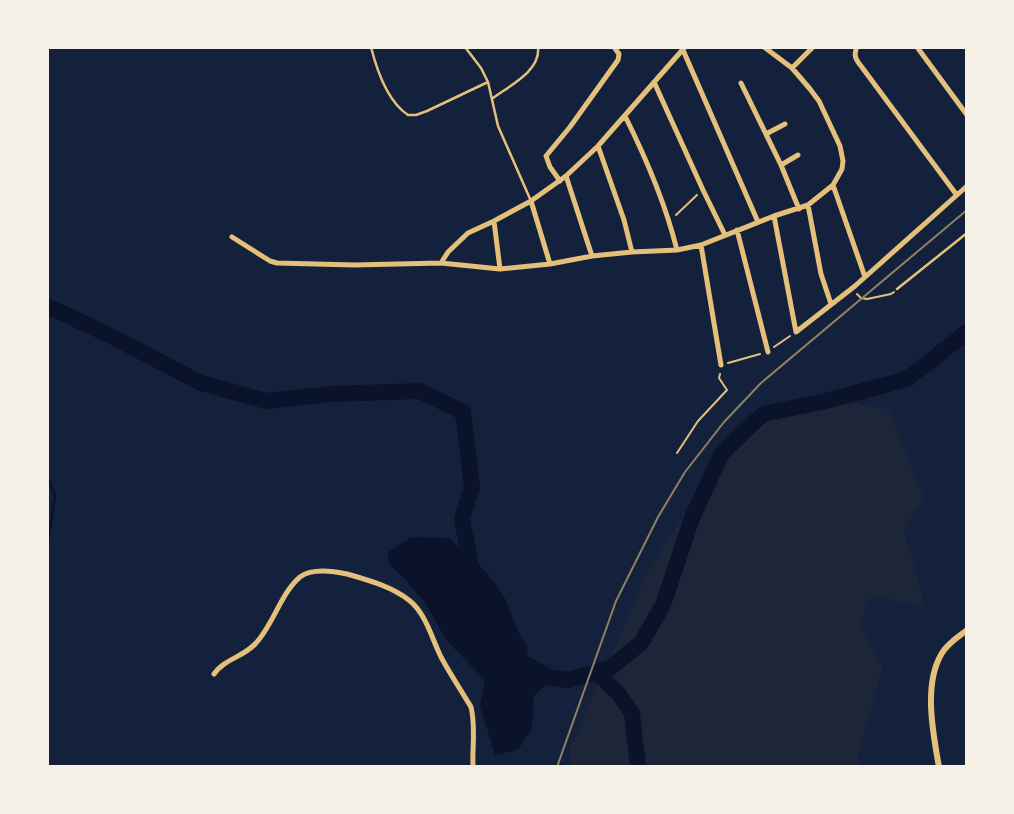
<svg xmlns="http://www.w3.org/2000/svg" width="1014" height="814" viewBox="0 0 1014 814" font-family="'Asap Condensed',sans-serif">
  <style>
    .green { fill: #1d2539 }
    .water { fill: #0b132b }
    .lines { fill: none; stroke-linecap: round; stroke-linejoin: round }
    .stream { stroke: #0b132b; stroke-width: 2.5 }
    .river { stroke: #0b132b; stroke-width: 16 }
    .path { stroke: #e5c07b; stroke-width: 2 }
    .service { stroke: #e5c07b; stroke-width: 2.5 }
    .minor { stroke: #e5c07b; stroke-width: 5 }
    .tertiary { stroke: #e5c07b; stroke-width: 6 }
    .tram { stroke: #918062; stroke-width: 2 }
  </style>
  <rect width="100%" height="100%" fill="#14213d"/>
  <!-- green -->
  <path class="green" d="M 814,394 L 889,410 L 924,498 L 904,530 L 925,606 L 871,596 L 860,624 L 882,667 L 858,759 L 860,767 L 570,767 L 569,750 L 648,571 L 737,431 Z"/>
  <!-- water -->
  <path class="water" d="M 411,537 L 449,538 C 468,555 488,571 502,593 C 512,610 514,631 528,646 L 527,656 L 550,668 L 554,684 L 546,684 L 534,696 L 532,728 L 518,750 L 495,755 L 480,706 L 485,680 L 447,641 L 425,603 L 405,579 L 390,565 L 387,553 Z"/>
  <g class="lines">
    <!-- stream -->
    <path class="stream" d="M 47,476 L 55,495 L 47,550"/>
    <!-- river -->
    <path class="river" d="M 47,306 L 105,333 L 201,383 L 266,401 L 331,394 L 420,391 L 463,412 L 472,487 L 462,519 L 471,566 L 475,574
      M 596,672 L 618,693 L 632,713 L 638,767
      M 534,674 L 536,676 L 568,680 L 610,668 L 641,643 L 663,605 L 692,518 L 722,453 L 763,414 L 826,401 L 907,379 L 967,332"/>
    <!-- path -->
    <path class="path" d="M 676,215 L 697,195
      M 857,294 L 861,298 L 867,299 L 891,294 L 894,292
      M 774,347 L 790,336
      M 728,363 L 760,354
      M 677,453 L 698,421 L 727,390 L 719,378 L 720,374"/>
    <!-- service -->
    <path class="service" d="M 371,47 C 377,71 387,101 408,115 L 416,115 L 427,111 L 488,82
      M 465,47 L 481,68 L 488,82 L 498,126 L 531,201
      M 493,98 C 509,86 541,71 538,47
      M 897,289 L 967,233"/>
    <!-- minor -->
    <path class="minor" d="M 857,47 C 853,55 856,60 861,66 L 956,194
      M 917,47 L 967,115
      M 683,50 L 758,222
      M 792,68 L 813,47
      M 654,82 L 703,190 L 725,235
      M 741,83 L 781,165 L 799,209
      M 625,116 C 647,160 665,202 677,250
      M 766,134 L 785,124
      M 598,146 L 624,220 L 632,252
      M 781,165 L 798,155
      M 566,176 L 592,256
      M 560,181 L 550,167 L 546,156 L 570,127 L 618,60 L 619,54 L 614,47
      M 833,185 L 865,277
      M 531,201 L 550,264
      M 808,205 L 821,274 L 831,304
      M 774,216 L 796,332 L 855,286 L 967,186
      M 494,221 L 500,269
      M 737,230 L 768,352
      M 232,237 L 270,261 L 277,263 L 354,265 L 441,263 L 500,269 L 550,264 L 592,256 L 632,252 L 677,250 L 701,245 L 774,216 L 808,205 L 833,185 L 837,178 L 842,169 L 843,161 L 840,146 L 819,101 L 810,89 L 792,68 L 764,47
      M 701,245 L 721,365
      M 441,263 L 448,252 L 468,233 L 494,221 L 531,201 L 566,176 L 598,146 L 685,47
      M 214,674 C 224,659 244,657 256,643 C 273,625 281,593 300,577 C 312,568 333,571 347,574 C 368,580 393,587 410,601 C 426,614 432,639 441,657 C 450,674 461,690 471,707 C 476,727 472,747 473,767"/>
    <!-- tertiary -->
    <path class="tertiary" d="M 939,767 C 933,733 923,684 942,653 C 948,643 958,637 967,630"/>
    <!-- tram -->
    <path class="tram" d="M 557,767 L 616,601 L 658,517 L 685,472 L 724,422 L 761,383 L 967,210"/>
  </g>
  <!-- border -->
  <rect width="1014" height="814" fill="none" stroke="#f6f1e7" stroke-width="98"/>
</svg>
